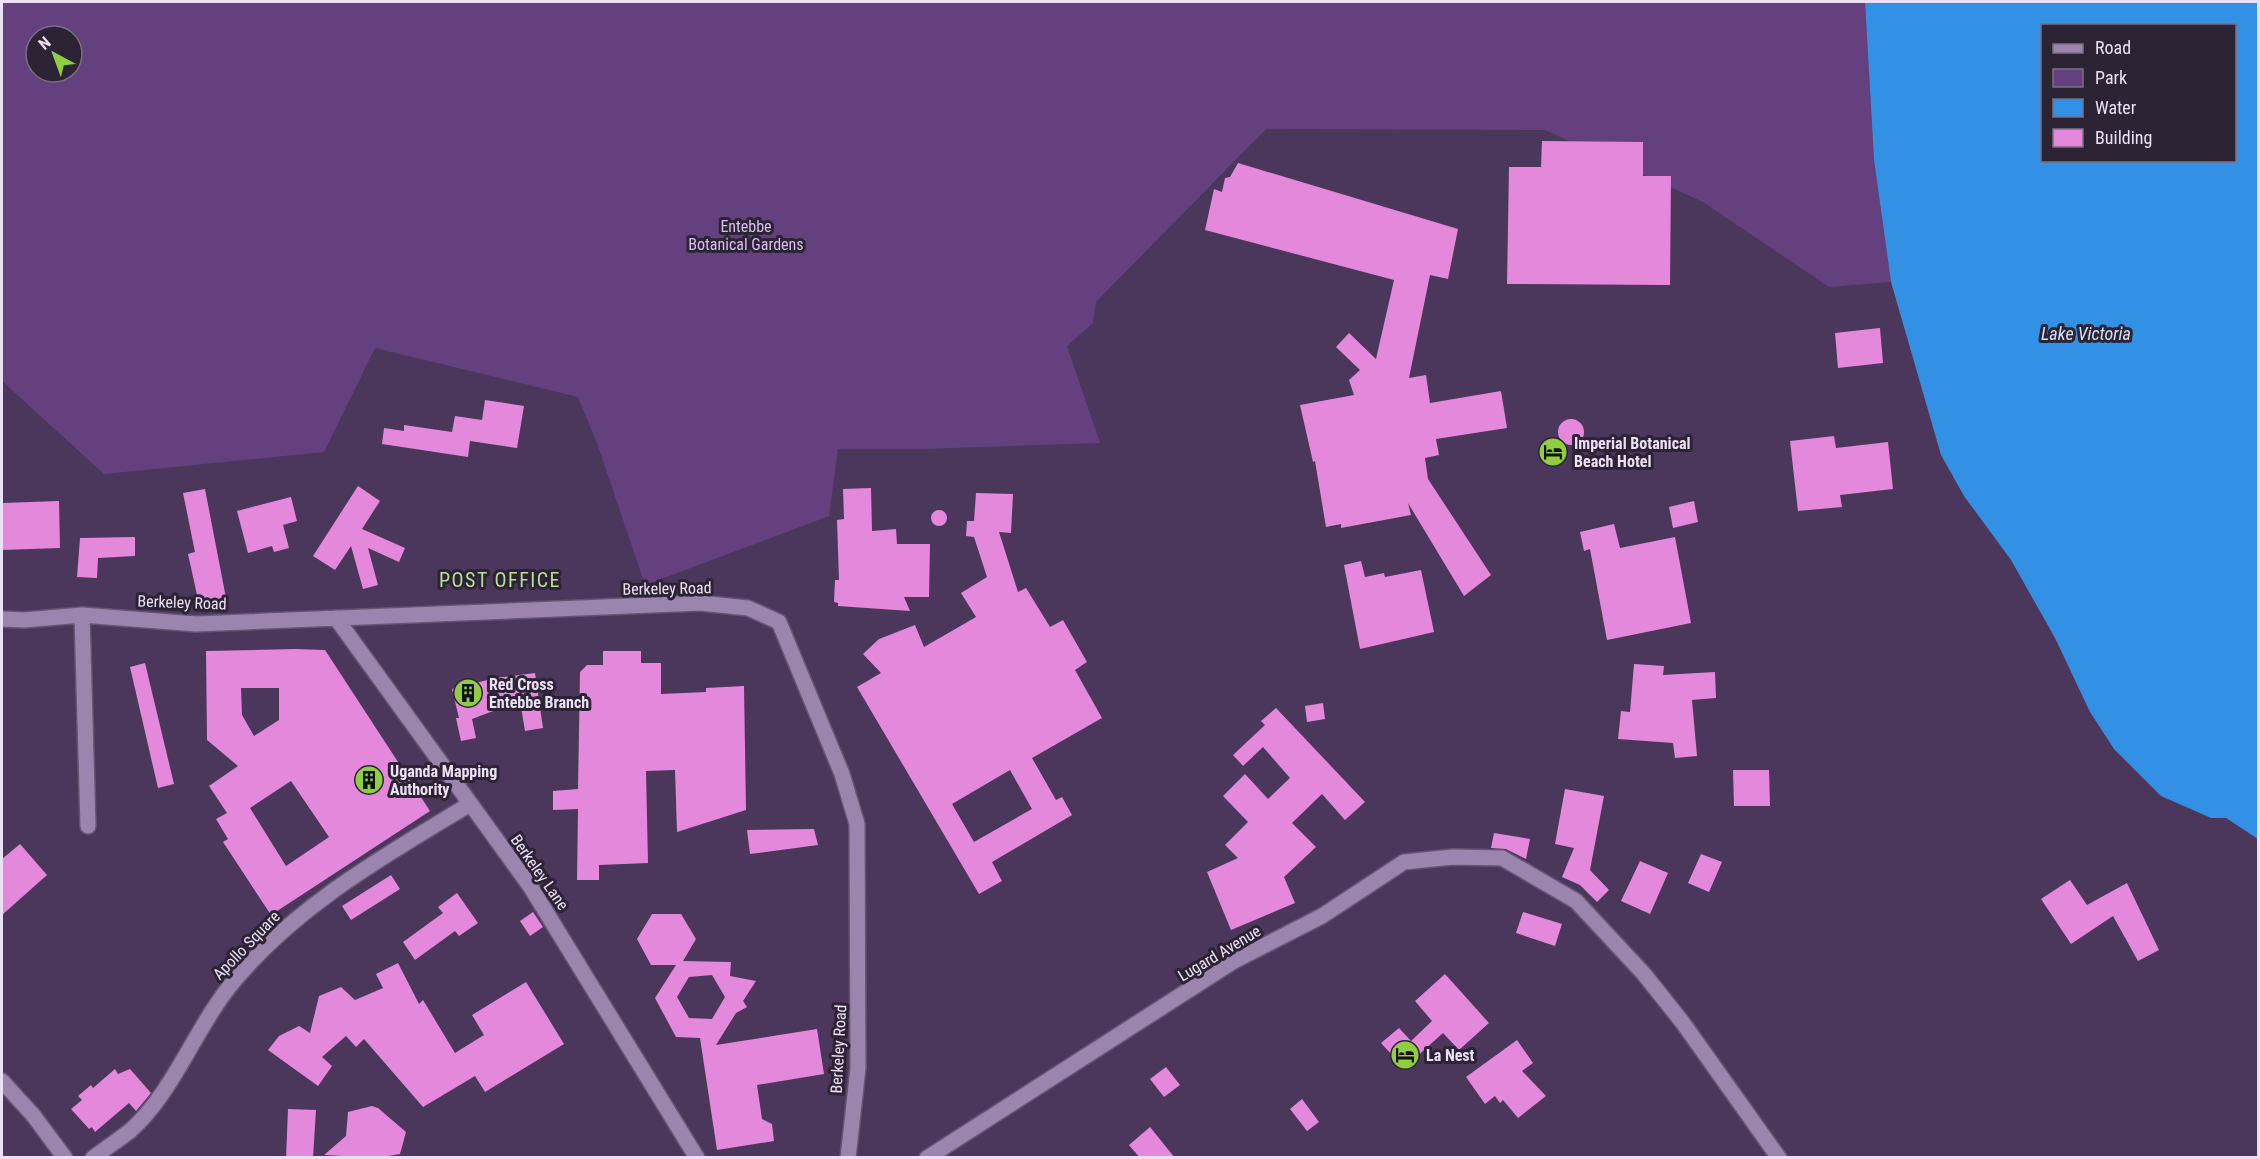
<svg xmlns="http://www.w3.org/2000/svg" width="2260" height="1159" viewBox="0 0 2260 1159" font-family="'Roboto Condensed',sans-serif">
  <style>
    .green { fill: #64407e; fill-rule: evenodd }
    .water { fill: #3290e5; fill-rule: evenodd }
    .building { fill: #e488dc; fill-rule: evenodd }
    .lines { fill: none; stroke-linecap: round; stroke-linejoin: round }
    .minor-casing { stroke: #655472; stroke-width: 18 }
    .minor { stroke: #9b84ad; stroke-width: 15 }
    .labels { text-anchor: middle; stroke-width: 6; stroke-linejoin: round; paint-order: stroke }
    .park-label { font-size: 16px; fill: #d9bdef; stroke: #2c2334 }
    .poi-label { font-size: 16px; font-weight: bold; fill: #ece0f6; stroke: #2c2334; text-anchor: start }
    .street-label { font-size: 16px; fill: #ece0f6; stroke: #2c2334 }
    .water-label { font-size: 18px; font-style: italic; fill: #cce0f6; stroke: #2c2334 }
    .quarter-label { font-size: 20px; letter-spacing: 1.5px; fill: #badd97; stroke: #2c2334 }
  </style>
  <rect width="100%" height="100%" fill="#4b375b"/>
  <!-- green -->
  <path class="green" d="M 2,2 L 1865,2 L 1874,160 L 1891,282 L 1829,287 L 1703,202 L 1545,130 L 1266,129 L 1096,302 L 1093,323 L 1067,346 L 1100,443 L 923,449 L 838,449 L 829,516 L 645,585 L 597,443 L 578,397 L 375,348 L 324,452 L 104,474 L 2,381 ZM 36,36 L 72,36 L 72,72 L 36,72 Z"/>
  <!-- water -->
  <path class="water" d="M 1865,2 L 2258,2 L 2258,839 L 2226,818 L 2211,818 L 2161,796 L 2114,749 L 2090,712 L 2055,638 L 2011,560 L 1964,496 L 1941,455 L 1891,282 L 1874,160 ZM 2042,26 L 2234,26 L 2234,160 L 2042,160 Z"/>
  <!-- building -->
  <path class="building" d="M 1542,141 L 1643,142 L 1643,176 L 1671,176 L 1670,285 L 1507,284 L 1509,167 L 1541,167 Z
    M 1238,163 L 1458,229 L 1448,279 L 1430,275 L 1409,378 L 1426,375 L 1430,403 L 1501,391 L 1507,428 L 1436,439 L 1439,455 L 1425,458 L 1428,479 L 1491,575 L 1464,596 L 1408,503 L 1411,515 L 1341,528 L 1341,524 L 1326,527 L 1315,461 L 1313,462 L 1300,405 L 1354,395 L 1349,380 L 1360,370 L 1336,347 L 1349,333 L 1376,359 L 1394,280 L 1205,230 L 1214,189 L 1222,192 L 1225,178 L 1230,177 Z
    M 1880,328 L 1883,363 L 1838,368 L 1835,333 Z
    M 485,400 L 524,406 L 517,448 L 470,441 L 468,457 L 382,444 L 384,428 L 404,431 L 404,425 L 452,432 L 455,416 L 482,420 Z
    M1558 432a13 13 0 1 1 26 0a13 13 0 1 1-26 0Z
    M 1834,436 L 1836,448 L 1888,442 L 1893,489 L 1840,495 L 1842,507 L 1798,511 L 1790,441 Z
    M 358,486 L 380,501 L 362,529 L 405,548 L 399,562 L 368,548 L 378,585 L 363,589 L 351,546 L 335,570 L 313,556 Z
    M 871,488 L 872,531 L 896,529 L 897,544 L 930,544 L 929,597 L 904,597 L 910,611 L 838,606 L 838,603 L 834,602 L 835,580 L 839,580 L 837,520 L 844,519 L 843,489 Z
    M 205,489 L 226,598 L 199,604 L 188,554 L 195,552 L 183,493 Z
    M 976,493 L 1013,494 L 1011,533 L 999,532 L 1018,592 L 1026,588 L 1050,627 L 1063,620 L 1087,662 L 1075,670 L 1102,718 L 1032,758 L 1056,800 L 1062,797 L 1072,815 L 992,862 L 1002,881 L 979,894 L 857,687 L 881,673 L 863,654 L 879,639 L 915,625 L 924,647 L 976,617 L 961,593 L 987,577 L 974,537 L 966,536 L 967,521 L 974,521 ZM 1010,770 L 1032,809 L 974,842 L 952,804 Z
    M 291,497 L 297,521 L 283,525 L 289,548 L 274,552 L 272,546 L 248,553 L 237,511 Z
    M 59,501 L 60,548 L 2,550 L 2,503 Z
    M 1694,501 L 1698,522 L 1673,528 L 1669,507 Z
    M931 518a8 8 0 1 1 16 0a8 8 0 1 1-16 0Z
    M 1614,524 L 1620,548 L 1675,537 L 1691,623 L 1607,640 L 1590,549 L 1584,551 L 1580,532 Z
    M 135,537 L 135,556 L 98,558 L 97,578 L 77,577 L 80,538 Z
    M 1361,561 L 1365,577 L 1384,573 L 1385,577 L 1421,570 L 1434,632 L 1360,649 L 1344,565 Z
    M 295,649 L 325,650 L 430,811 L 271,915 L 223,842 L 228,839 L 216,819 L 227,813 L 209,786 L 238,766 L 207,740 L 206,651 ZM 241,688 L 279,688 L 279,720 L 254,736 L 242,715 ZM 291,781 L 329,837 L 286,866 L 250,808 Z
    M 603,651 L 641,651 L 641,663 L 661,663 L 661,694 L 706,692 L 706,688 L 744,686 L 746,810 L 677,832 L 675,770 L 646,771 L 648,863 L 599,865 L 599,880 L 577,880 L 578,809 L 553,810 L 553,791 L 578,789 L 580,672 L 587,665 L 603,665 Z
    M 145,663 L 174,784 L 158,788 L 130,667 Z
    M 1634,664 L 1664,666 L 1663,675 L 1715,672 L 1716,698 L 1692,700 L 1697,756 L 1675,758 L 1673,743 L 1618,739 L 1621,711 L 1630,712 Z
    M 535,673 L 543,728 L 525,731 L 520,701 L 472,719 L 476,738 L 461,741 L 456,718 L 459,718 L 452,689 L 495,678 Z
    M 1323,703 L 1325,719 L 1307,722 L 1305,706 Z
    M 1276,708 L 1365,802 L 1345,820 L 1322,794 L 1292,823 L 1316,847 L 1284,877 L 1295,903 L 1231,930 L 1207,872 L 1238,858 L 1225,845 L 1248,822 L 1223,796 L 1245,774 L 1268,799 L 1290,778 L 1263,747 L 1243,766 L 1233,755 L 1265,725 L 1261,721 Z
    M 1733,770 L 1769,770 L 1770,806 L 1734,806 Z
    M 1565,789 L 1604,796 L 1590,870 L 1609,890 L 1597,902 L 1580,885 L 1562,877 L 1574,848 L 1555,844 Z
    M 814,829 L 818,845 L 750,854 L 747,830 Z
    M 1494,833 L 1530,839 L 1526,859 L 1506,849 L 1491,848 Z
    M 20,844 L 47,875 L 2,915 L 2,859 Z
    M 1701,854 L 1722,862 L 1709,892 L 1688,883 Z
    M 1640,861 L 1668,873 L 1650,914 L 1621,901 Z
    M 391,875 L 400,889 L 351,920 L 342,906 Z
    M 2070,880 L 2087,905 L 2127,883 L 2159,950 L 2138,961 L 2113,916 L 2071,944 L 2041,899 Z
    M 457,893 L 478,923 L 459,936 L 455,931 L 415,960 L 403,942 L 443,913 L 438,907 Z
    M 533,912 L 543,927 L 530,936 L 520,921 Z
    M 1523,912 L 1562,924 L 1555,946 L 1516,933 Z
    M 652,914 L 681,914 L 696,939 L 683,961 L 731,962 L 730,976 L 756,981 L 743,1001 L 747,1007 L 736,1013 L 716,1045 L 817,1029 L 824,1074 L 757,1085 L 762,1119 L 772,1124 L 774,1141 L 717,1150 L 700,1038 L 676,1037 L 655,998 L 676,965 L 651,965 L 637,939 ZM 712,975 L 725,997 L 712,1019 L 689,1018 L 677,997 L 689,977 Z
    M 398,963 L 419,1004 L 423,1000 L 455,1053 L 484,1035 L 472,1015 L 526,982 L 564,1044 L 485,1092 L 475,1076 L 423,1107 L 364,1039 L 356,1047 L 346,1036 L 322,1057 L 332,1066 L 318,1086 L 268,1050 L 279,1036 L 299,1026 L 310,1033 L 319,996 L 341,987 L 355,1000 L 383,988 L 376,974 Z
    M 1445,974 L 1489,1023 L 1459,1050 L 1443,1033 L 1404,1068 L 1381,1043 L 1399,1028 L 1411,1041 L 1432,1021 L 1415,1001 Z
    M 1517,1040 L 1533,1063 L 1522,1071 L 1546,1096 L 1518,1118 L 1503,1100 L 1500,1103 L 1495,1096 L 1485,1104 L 1466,1077 Z
    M 1166,1067 L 1180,1085 L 1164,1097 L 1150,1079 Z
    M 115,1069 L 118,1074 L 130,1069 L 151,1093 L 136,1111 L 129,1103 L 95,1132 L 92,1127 L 89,1129 L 71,1109 L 82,1100 L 78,1096 L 91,1085 L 93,1088 Z
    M 1302,1099 L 1319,1122 L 1307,1131 L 1290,1109 Z
    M 372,1106 L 378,1108 L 406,1132 L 400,1154 L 377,1158 L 324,1155 L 346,1136 L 348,1112 Z
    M 288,1109 L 316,1110 L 313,1158 L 286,1158 Z
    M 1150,1127 L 1175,1158 L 1140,1158 L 1129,1145 Z"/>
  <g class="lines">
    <!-- minor casing -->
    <g class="minor-casing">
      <path id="minor" d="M 82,615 L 88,826
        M 336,618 L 530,886 L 697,1158
        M 2,619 L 24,620 L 82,615 L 196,624 L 700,603 L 748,608 L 779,622 L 842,774 L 857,824 L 858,1068 L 848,1158
        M 2,1081 L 33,1115 L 65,1158
        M 93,1158 C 105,1149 118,1140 130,1131 C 174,1092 196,1026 234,981 C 298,904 386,855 470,804
        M 927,1158 L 1234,961 L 1322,916 L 1404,862 L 1453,857 L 1502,858 L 1576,901 L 1644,974 L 1683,1023 L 1779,1158"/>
    </g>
    <!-- minor -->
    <use href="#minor" class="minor"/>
  </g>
  <!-- icons -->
  <defs>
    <g id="hotel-disc" transform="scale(1.5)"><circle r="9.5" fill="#90cd41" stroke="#2c2334"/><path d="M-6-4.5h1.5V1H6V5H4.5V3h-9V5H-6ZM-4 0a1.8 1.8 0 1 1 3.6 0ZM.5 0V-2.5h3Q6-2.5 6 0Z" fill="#111"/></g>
    <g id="building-disc" transform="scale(1.5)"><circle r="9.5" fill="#90cd41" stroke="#2c2334"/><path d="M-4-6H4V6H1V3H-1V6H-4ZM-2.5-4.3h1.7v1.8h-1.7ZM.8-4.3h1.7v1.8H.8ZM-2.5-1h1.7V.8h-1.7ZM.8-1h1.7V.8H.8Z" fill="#111"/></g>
  </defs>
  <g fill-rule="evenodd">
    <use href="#hotel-disc" x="1553" y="452"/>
    <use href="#building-disc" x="468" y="693"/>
    <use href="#building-disc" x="369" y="780"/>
    <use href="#hotel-disc" x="1405" y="1055"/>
  </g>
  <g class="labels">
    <!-- park labels -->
    <g class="park-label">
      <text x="746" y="232">Entebbe<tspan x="746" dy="18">Botanical Gardens</tspan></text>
    </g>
    <!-- poi labels -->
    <g class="poi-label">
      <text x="1574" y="449">Imperial Botanical<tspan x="1574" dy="18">Beach Hotel</tspan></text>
      <text x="489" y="690">Red Cross<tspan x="489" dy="18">Entebbe Branch</tspan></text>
      <text x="390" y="777">Uganda Mapping<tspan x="390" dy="18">Authority</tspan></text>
      <text x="1426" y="1061">La Nest</text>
    </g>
    <!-- street labels -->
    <g class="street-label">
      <text transform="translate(667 588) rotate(-1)" y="6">Berkeley Road</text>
      <text transform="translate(182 602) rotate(2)" y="6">Berkeley Road</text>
      <text transform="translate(540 872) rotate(55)" y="6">Berkeley Lane</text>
      <text transform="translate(246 945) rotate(-46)" y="6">Apollo Square</text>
      <text transform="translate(1219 953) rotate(-31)" y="6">Lugard Avenue</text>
      <text transform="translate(838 1049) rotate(-87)" y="6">Berkeley Road</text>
    </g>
    <!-- water labels -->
    <g class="water-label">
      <text x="2086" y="340">Lake Victoria</text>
    </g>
    <!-- quarter labels -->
    <g class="quarter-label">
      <text x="500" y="587">POST OFFICE</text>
    </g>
  </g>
  <!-- border -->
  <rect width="2260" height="1159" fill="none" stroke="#ece0f6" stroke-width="6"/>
  <!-- legend -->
  <rect x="2041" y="24" width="195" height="138" fill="#2c2334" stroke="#796f82" stroke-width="1.5"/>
  <rect x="2053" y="44" width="30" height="9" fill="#9b84ad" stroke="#796f82" stroke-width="1.5"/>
  <text x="2095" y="54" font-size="18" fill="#ece0f6">Road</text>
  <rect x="2053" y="69" width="30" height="18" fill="#64407e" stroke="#796f82" stroke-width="1.5"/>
  <text x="2095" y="84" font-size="18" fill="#ece0f6">Park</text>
  <rect x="2053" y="99" width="30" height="18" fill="#3290e5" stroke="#796f82" stroke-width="1.5"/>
  <text x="2095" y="114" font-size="18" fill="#ece0f6">Water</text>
  <rect x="2053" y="129" width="30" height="18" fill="#e488dc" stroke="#796f82" stroke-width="1.5"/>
  <text x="2095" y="144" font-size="18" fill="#ece0f6">Building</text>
  <!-- north arrow -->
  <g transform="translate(54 54) rotate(319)"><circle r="28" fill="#2c2334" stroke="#796f82" stroke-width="1.5"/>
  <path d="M0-4.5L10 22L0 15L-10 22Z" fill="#90cd41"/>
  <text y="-9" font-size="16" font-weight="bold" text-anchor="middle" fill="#ece0f6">N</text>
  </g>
</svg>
